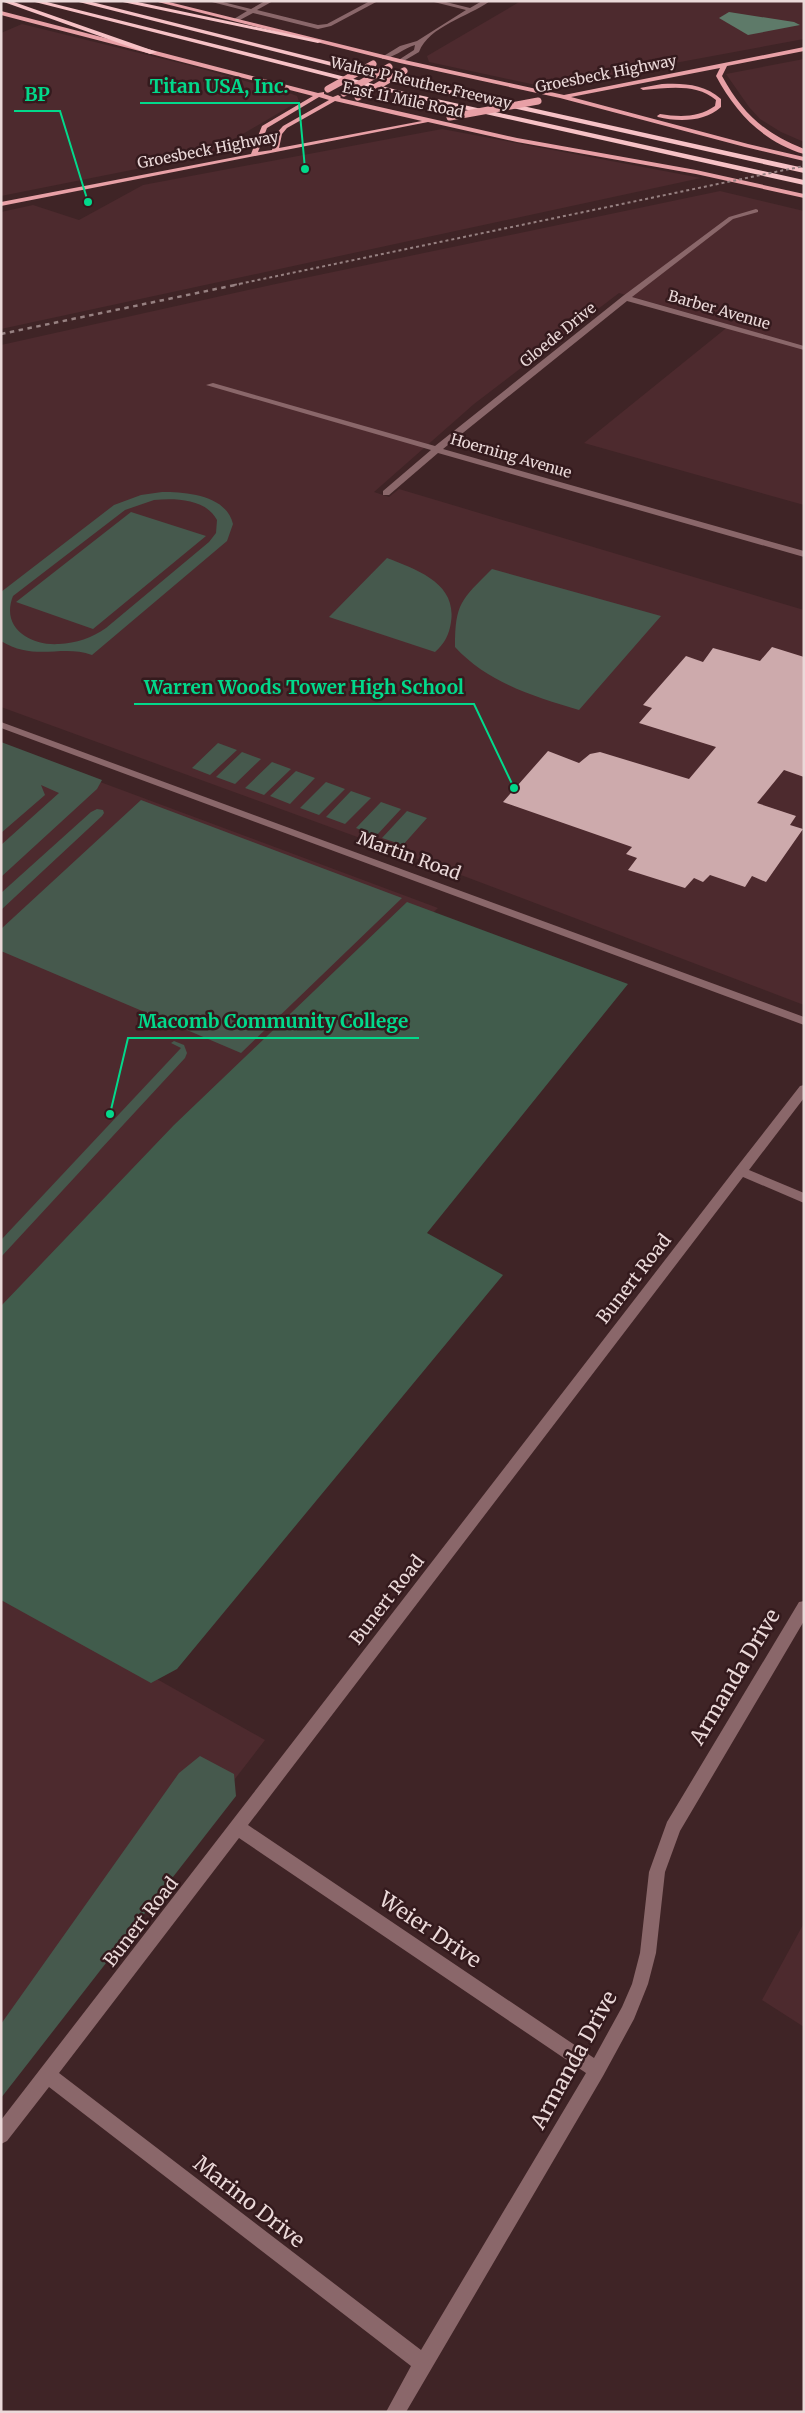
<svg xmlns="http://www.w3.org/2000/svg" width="805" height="2413" viewBox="0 0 805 2413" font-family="Merriweather,serif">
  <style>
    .built { fill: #4d2a2e }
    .green { fill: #46594d; fill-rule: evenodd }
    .forest { fill: #415c4c }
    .water { fill: #5e7a69 }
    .building { fill: #cdaaac }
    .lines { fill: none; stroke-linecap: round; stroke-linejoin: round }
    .minor { fill: #8a676a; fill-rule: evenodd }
    .major { fill: #e8a0a6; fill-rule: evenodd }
    .highway { fill: #f7c2c6; fill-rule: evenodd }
    .rail-far1 { stroke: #968081; stroke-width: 2; stroke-dasharray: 3 3; stroke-linecap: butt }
    .rail { stroke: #968081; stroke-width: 2.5; stroke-dasharray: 4.5 4.5; stroke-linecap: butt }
    .major-bridge { stroke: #e8a0a6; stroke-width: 7 }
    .labels { text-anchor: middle; stroke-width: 5; stroke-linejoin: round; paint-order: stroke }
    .far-street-label { font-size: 15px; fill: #ebd9d9; stroke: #341a1d }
    .street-label { font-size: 18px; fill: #ebd9d9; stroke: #341a1d }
    .near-street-label { font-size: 21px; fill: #ebd9d9; stroke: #341a1d }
    .leader { fill: none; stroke: #02d98b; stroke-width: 2 }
    .callout-dot { fill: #02d98b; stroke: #341a1d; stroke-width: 2 }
    .callout-label { font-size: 19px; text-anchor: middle; font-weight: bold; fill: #02d98b; stroke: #341a1d; stroke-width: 5; stroke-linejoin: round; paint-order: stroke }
  </style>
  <rect width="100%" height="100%" fill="#3f2426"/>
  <!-- built -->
  <path class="built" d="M 521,1 L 804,1 L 804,39 L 545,87 L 429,62 L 427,56 Z
    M 22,24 L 192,66 L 292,94 L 297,96 L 299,101 L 207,155 L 1,196 L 1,33 Z
    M 804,59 L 804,142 L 781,132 L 760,119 L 749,107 L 726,74 Z
    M 442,129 L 701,178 L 1,329 L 1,212 L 33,205 L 79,220 L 143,185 Z
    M 720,191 L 804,211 L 804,505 L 584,443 L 730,325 L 619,293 L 474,404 L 374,492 L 389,497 L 399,489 L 804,610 L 804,1005 L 445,869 L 1,707 L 1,345 L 271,285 Z
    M 1,745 L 438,908 L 1,1319 Z
    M 1,1591 L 265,1740 L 1,2082 Z
    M 804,1923 L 804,2027 L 762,2000 Z"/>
  <!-- green -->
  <path class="green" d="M 162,492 C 187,492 226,495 233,524 L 227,541 L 92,655 C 62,644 35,662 1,641 L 1,592 L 114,505 L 141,495 ZM 154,500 C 176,498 206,499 217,520 L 216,533 L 209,542 L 106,628 C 92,638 76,643 59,644 C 32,646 0,629 13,596 L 125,510 Z
    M 131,512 L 206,536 L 93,629 L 16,602 Z
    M 387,558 C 417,570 457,583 451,622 C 449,635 445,643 435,652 L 329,617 Z
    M 492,569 L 661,616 L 579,710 C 534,697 487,682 455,647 C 455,603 461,600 492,569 Z
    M 1,742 L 102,780 L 97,789 L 1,877 L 1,845 L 59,793 L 41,785 L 45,795 L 1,833 Z
    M 218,743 L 237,750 L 210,775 L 192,768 Z
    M 242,752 L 261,759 L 235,784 L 216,777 Z
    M 272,762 L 291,769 L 264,795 L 245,788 Z
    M 296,771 L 315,778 L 290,804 L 270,796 Z
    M 326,782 L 345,789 L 319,815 L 300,808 Z
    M 351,791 L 371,798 L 345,824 L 326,817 Z
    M 141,800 L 402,898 L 241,1053 L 1,951 L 1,929 Z
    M 381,802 L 401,809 L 376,836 L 356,828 Z
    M 97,809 L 103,810 L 104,813 L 102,816 L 1,910 L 1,893 L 91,812 Z
    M 407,811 L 427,818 L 403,845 L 382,838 Z
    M 174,1041 L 184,1045 L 187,1053 L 185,1058 L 1,1257 L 1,1240 L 181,1048 L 171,1043 Z
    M 200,1756 L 234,1774 L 236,1796 L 1,2098 L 1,2024 L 179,1773 Z"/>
  <!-- forest -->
  <path class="forest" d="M 407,902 L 628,984 L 427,1233 L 503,1275 L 177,1669 L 151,1683 L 1,1600 L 1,1306 L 174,1125 Z"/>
  <!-- water -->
  <path class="water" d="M 729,12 L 794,22 L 800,25 L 748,35 L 719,18 Z"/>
  <!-- building -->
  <path class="building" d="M 772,647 L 804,657 L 804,777 L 784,770 L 757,803 L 796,816 L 790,825 L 803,829 L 766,882 L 752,876 L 745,887 L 710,875 L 703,882 L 694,878 L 685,888 L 628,870 L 637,858 L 626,854 L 632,847 L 503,802 L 548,751 L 579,763 L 590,754 L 600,752 L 689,779 L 716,747 L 639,723 L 652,708 L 643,705 L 686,656 L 703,662 L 713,648 L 760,661 Z"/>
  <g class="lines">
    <!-- minor -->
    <path class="minor" d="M 208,1 L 219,1 L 251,9 L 265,1 L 273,1 L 257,10 L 318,25 L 327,24 L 370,1 L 378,1 L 331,26 L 318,29 L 253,13 L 238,21 L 234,21 L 234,19 L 247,11 Z
      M 430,1 L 442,1 L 470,8 L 482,1 L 490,1 C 468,17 429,26 419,52 L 402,62 L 397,61 L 414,50 L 415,45 C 404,48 392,59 382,59 L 382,57 L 400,46 L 417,41 L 466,10 Z
      M 756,209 L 758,210 L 758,212 L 733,219 L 632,297 L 804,346 L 804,350 L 627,301 L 443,449 L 804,551 L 804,557 L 438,453 L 389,495 L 383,495 L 383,491 L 431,450 L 206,385 L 213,383 L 435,446 L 623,296 L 729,217 Z
      M 1,722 L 804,1017 L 804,1025 L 1,728 Z
      M 804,1085 L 804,1098 L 749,1170 L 804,1193 L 804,1203 L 743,1177 L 248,1825 L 594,2058 L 622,2007 L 632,1984 L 640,1953 L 649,1872 L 667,1822 L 799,1602 L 804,1601 L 804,1621 L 680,1831 L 665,1872 L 656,1953 L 648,1984 L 634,2019 L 603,2076 L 406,2412 L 386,2412 L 411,2366 L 49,2087 L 7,2141 L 1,2144 L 1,2120 L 736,1168 L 800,1086 ZM 239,1838 L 586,2073 L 421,2350 L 59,2073 Z"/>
    <!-- major -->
    <path class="major" d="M 154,1 L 165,1 L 400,59 L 564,95 L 804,47 L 804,51 L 727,66 L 722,76 C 743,114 764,133 804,149 L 804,154 C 762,141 736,113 716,76 L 720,68 L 571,97 L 748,144 L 804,157 L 804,161 L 745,147 L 560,98 L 400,63 Z
      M 1,11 L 318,93 L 324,92 L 324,94 L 333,97 L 338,95 L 341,97 L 340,98 L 517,138 L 696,170 L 804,194 L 804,198 L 696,174 L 517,142 L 428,122 L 1,206 L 1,202 L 251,154 L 262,126 L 313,96 L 1,15 ZM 319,97 L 329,100 L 283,126 L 276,134 L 272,150 L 258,152 L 267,128 ZM 335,101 L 422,121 L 279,148 L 282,134 L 287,128 Z
      M 662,84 C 684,83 704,84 721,99 L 721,107 C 705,122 678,122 658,117 L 657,116 L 660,114 C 679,117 698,118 715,106 L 716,100 C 696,83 668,88 643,90 L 640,88 Z"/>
    <!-- highway -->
    <path class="highway" d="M 1,1 L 11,1 L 157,52 L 150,54 Z
      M 31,1 L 43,1 L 405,92 L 804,180 L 804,185 L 405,96 Z
      M 75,1 L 88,1 L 391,77 L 804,168 L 804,173 L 391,81 Z
      M 118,1 L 133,1 L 322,41 L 318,43 Z"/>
    <!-- rail-far1 -->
    <path class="rail-far1" d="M 234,285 L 804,166"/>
    <!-- rail -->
    <path class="rail" d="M 1,334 L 240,284"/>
    <!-- major-bridge -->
    <path class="major-bridge" d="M 328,89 L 373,64
      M 344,93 L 389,67
      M 358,97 L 404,71
      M 450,117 L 538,101"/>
  </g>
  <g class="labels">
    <!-- far-street labels -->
    <g class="far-street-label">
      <text transform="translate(606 74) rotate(-11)" y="5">Groesbeck Highway</text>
      <text transform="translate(421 83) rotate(13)" y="5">Walter P Reuther Freeway</text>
      <text transform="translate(403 100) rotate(12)" y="5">East 11 Mile Road</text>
      <text transform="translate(208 150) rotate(-11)" y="5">Groesbeck Highway</text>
      <text transform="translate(719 310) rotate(16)" y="5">Barber Avenue</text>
      <text transform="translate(558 335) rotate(-39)" y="5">Gloede Drive</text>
      <text transform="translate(511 456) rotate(16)" y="5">Hoerning Avenue</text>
    </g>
    <!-- street labels -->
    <g class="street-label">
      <text transform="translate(409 856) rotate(20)" y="6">Martin Road</text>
      <text transform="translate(634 1279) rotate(-52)" y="6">Bunert Road</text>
      <text transform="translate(387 1600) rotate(-52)" y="6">Bunert Road</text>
      <text transform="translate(141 1922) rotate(-52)" y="6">Bunert Road</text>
    </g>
    <!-- near-street labels -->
    <g class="near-street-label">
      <text transform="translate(735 1677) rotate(-59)" y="7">Armanda Drive</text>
      <text transform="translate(430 1930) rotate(34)" y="7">Weier Drive</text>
      <text transform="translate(574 2060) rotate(-61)" y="7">Armanda Drive</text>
      <text transform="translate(249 2202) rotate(38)" y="7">Marino Drive</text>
    </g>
  </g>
  <!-- callouts -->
  <path class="leader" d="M305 169L299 103H140M88 202L60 111H14M514 788L474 704H134M110 1114L128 1038H419"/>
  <g class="callout-dot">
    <circle cx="305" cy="169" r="5"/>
    <circle cx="88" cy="202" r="5"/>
    <circle cx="514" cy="788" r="5"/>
    <circle cx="110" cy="1114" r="5"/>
  </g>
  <g class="callout-label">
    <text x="219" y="93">Titan USA, Inc.</text>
    <text x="37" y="101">BP</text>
    <text x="304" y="694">Warren Woods Tower High School</text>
    <text x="273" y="1028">Macomb Community College</text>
  </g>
  <!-- border -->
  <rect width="805" height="2413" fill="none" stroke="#ebd9d9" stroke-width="5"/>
</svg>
